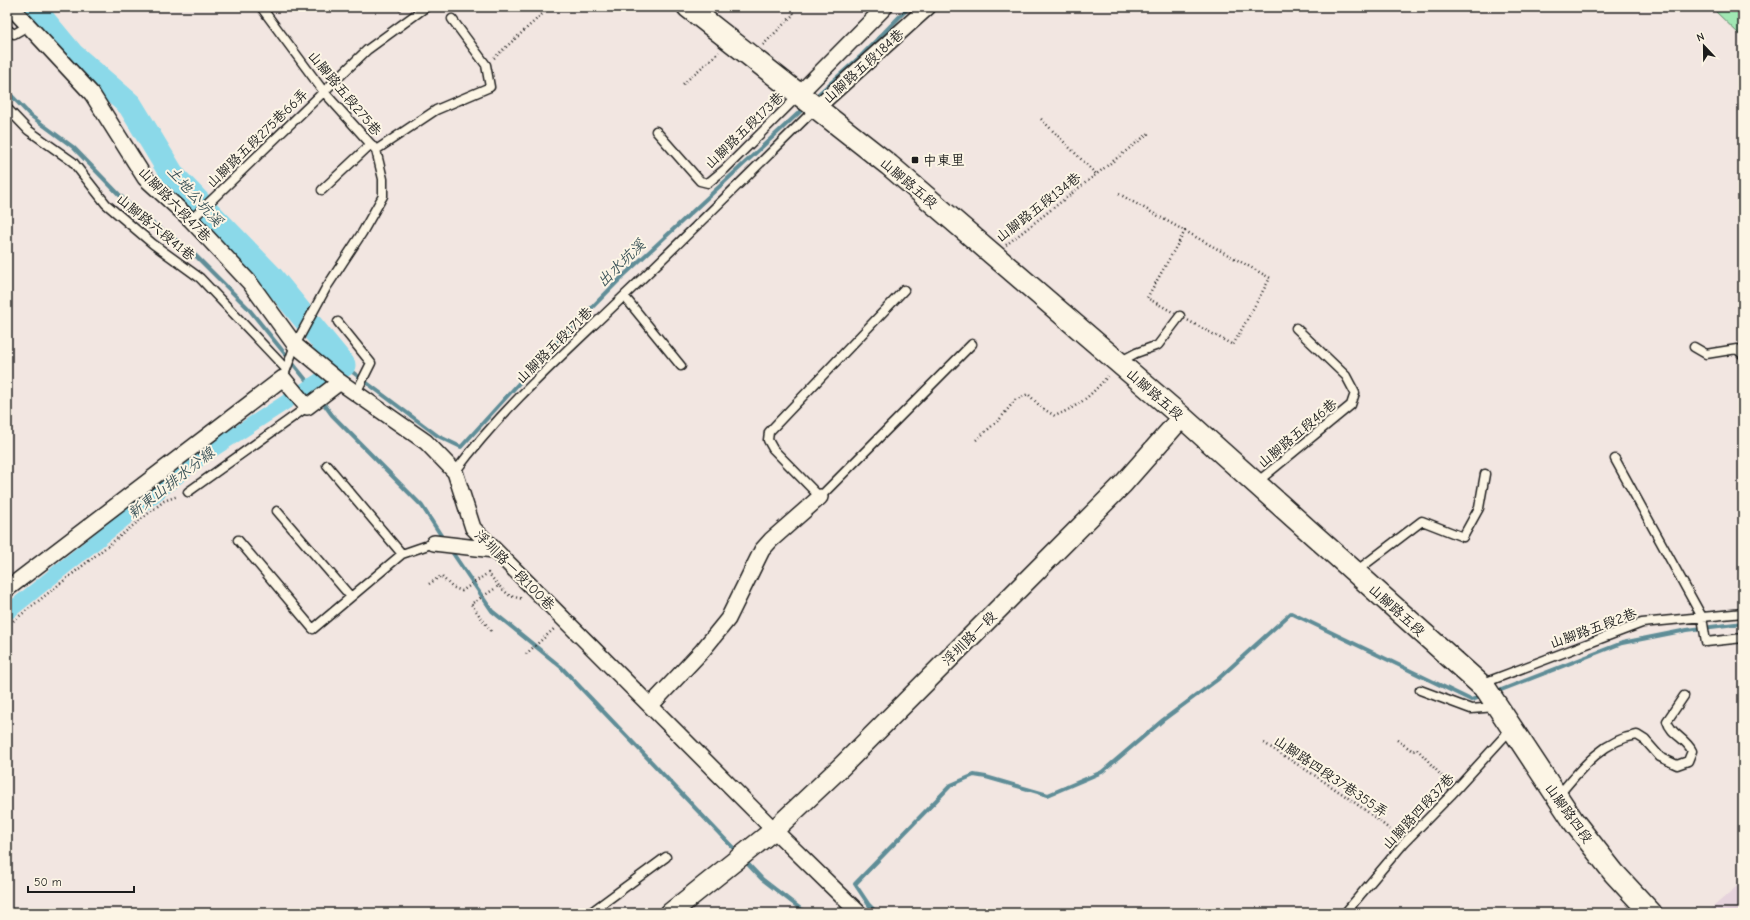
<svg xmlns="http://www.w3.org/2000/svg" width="1750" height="920" viewBox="0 0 1750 920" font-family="'Comic Neue','LXGW WenKai TC',sans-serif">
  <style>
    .built { fill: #e6d3dc }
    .green { fill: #a1e7b3; stroke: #5e8268 }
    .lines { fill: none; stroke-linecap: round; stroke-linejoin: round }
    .stream { stroke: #5f8d97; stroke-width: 4 }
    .canal { stroke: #8bd9e9; stroke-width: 15 }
    .river { stroke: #8bd9e9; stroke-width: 25 }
    .service-casing { stroke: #1c1c1c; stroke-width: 11 }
    .minor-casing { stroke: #1c1c1c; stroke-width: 18 }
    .tertiary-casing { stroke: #1c1c1c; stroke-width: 22 }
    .secondary-casing { stroke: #1c1c1c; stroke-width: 24 }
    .path { stroke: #1c1c1c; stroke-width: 2.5; stroke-dasharray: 1 3; stroke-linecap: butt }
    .service { stroke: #fcf5e5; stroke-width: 8 }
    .minor { stroke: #fcf5e5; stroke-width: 15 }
    .tertiary { stroke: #fcf5e5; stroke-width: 19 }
    .secondary { stroke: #fcf5e5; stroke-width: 21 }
    .poi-dot { fill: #1c1c1c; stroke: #fcf5e5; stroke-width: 1.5 }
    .labels { text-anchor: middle; stroke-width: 4; stroke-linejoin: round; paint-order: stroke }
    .street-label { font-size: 14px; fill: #1c1c1c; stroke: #fcf5e5 }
    .poi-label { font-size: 14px; fill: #1c1c1c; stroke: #fcf5e5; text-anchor: start }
    .water-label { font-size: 15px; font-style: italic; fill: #3d555a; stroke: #fcf5e5 }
  </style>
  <rect width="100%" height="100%" fill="#f2e6e1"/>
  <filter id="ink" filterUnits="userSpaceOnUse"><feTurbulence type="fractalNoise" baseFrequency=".025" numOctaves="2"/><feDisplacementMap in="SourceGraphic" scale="8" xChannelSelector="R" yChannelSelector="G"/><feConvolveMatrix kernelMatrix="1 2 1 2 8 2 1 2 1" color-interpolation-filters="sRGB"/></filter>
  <g filter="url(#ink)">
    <!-- built -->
    <path class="built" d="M 1743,881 L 1743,913 L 1706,913 Z"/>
    <!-- green -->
    <path class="green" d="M 1711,7 L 1743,7 L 1743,38 Z"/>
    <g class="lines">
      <!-- stream -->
      <path class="stream" d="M 7,91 L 31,116 L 73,147 L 135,211 L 191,251 L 248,308 L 311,386 L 332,415 L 422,506 L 444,540
        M 814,98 L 861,56 L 909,7
        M 343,365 L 438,436 L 461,447 L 539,361 L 622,277 L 805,107
        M 450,549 L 492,611 L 561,667 L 737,852
        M 1496,692 L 1622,643 L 1687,630 L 1743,623
        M 744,860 L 762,879 L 806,913
        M 877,913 L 869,905 L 855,884 L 951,785 L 974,775 L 986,777 L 1048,795 L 1102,772 L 1163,720 L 1217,680 L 1291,613 L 1471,700 L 1484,696"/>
      <!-- canal -->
      <path class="canal" d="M 7,613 L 203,456 L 343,365"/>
      <!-- river -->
      <path class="river" d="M 35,7 L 38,14 L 72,55 L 130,105 L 173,176 L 271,277 L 343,365"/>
      <!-- service casing -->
      <g class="service-casing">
        <path id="service" d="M 261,7 L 324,92 L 376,150 L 383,179 L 383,196 L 362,233 L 326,288 L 295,345 L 283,378
          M 7,29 L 14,34 L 28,26
          M 7,108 L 28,130 L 73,162 L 106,204 L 153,244 L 200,278 L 286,369
          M 656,131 L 700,181 L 708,183 L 725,169 L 799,95
          M 376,150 L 436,110 L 490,87 L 486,65 L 452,19
          M 322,190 L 371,144
          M 191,220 L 367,50 L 426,7
          M 904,290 L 769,432 L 768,440 L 773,449 L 820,497 L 972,344
          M 624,296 L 681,366
          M 338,322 L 371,363 L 356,393
          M 1694,347 L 1706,354 L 1737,349 L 1743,355
          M 1119,362 L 1136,353 L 1158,345 L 1180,316
          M 1615,459 L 1702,617 L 1706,642 L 1743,638
          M 327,465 L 402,554
          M 455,472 C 504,406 566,352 625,295 C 689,234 752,171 815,109
          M 1256,483 L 1351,405 L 1355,393 L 1346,376 L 1296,328
          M 188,492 L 307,407
          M 277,511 L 351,597
          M 238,540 L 313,629 L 402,554 L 434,543
          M 1355,572 L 1422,521 L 1463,537 L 1479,508 L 1485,474
          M 1481,684 L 1642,623 L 1743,613
          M 1420,690 L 1471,709 L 1496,707
          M 1557,797 C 1579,771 1602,740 1637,735 L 1645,740 L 1660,757 L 1677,765 L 1688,761 L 1692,751 C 1686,738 1671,735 1667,721 L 1684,696
          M 590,913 L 666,857
          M 1345,913 L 1404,843 L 1451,795 L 1512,728"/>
      </g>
      <!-- minor casing -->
      <g class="minor-casing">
        <path id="minor" d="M 11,7 L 92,94 L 145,178 L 191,220 L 250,283 L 295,345 L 340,382 L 426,442 L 455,472 L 473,528 L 774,830 L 859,913
          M 799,94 L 885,7
          M 815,109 L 928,7
          M 434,543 L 494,550
          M 7,589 L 283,378 L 307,407 L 340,382
          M 651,705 L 702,651 L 728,619 L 762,550 L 771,540 L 820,497"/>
      </g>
      <!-- tertiary casing -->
      <g class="tertiary-casing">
        <path id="tertiary" d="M 670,913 L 774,830 L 842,766 L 1123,484 L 1182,417"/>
      </g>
      <!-- secondary casing -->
      <g class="secondary-casing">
        <path id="secondary" d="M 688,7 L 889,165 L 1182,417 L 1480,684 L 1486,689 L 1574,822 L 1614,873 L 1651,913"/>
      </g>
      <!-- path -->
      <path class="path" d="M 398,7 L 402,13
        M 763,45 L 794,14 L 790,7
        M 494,58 L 550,7
        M 683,84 L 719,52
        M 1041,119 L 1096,174
        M 1119,194 L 1185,231
        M 1185,231 L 1270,278 L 1233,345 L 1147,298 Z
        M 1006,245 L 1149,133
        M 976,440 L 1000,419 L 1015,400 L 1028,394 L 1042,408 L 1055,416 C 1082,404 1088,398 1108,376
        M 429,584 L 441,576 L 452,587 L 462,591 L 488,573 L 499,586
        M 7,626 L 164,501 L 178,496
        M 491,631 L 471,604 L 499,586 L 510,596 L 523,599
        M 526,654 L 555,628
        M 1397,740 L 1413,751 L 1417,749 L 1448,783
        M 1264,743 C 1309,772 1356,800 1396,835"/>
      <!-- service -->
      <use href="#service" class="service"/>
      <!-- minor -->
      <use href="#minor" class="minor"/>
      <!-- tertiary -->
      <use href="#tertiary" class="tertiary"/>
      <!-- secondary -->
      <use href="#secondary" class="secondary"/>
    </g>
  </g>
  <!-- markers -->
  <rect class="poi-dot" x="911" y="156" width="8" height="8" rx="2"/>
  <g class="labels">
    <!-- street labels -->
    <g class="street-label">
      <text transform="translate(863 66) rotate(-42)" y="5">山腳路五段184巷</text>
      <text transform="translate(345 93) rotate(50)" y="5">山腳路五段275巷</text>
      <text transform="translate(744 130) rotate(-44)" y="5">山腳路五段173巷</text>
      <text transform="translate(257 138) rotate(-44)" y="5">山腳路五段275巷66弄</text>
      <text transform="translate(909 183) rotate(40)" y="5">山腳路五段</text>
      <text transform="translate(175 204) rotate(46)" y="5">山腳路六段47巷</text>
      <text transform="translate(1038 207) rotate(-38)" y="5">山腳路五段134巷</text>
      <text transform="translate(156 227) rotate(39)" y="5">山腳路六段41巷</text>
      <text transform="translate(554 345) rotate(-45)" y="5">山腳路五段171巷</text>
      <text transform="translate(1155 394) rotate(41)" y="5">山腳路五段</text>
      <text transform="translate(1297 433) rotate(-40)" y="5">山腳路五段46巷</text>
      <text transform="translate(515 570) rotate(45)" y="5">浮圳路一段100巷</text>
      <text transform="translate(1397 610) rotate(42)" y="5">山腳路五段</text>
      <text transform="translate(1593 628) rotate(-20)" y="5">山腳路五段2巷</text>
      <text transform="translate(969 638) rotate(-45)" y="5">浮圳路一段</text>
      <text transform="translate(1331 776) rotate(34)" y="5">山腳路四段37巷355弄</text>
      <text transform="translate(1418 811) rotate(-47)" y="5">山腳路四段37巷</text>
      <text transform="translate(1569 813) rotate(54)" y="5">山腳路四段</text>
    </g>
    <!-- poi labels -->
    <g class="poi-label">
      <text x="923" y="165">中東里</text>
    </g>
    <!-- water labels -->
    <g class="water-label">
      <text transform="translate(195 196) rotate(48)" y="5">土地公坑溪</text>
      <text transform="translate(621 263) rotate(-44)" y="5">出水坑溪</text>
      <text transform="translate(171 483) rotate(-38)" y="5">新東山排水分線</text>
    </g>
  </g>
  <!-- margin -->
  <rect width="1750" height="920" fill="none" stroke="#fcf5e5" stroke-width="24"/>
  <rect x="12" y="12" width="1726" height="896" fill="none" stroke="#1c1c1c" stroke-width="1.5" filter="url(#ink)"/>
  <!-- north arrow -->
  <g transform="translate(1704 46) rotate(338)" stroke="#fcf5e5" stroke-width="3" paint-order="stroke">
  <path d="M0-3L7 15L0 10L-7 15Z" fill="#1c1c1c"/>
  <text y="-6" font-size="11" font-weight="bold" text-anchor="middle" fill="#1c1c1c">N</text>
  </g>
  <!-- scale -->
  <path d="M28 886v6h106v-6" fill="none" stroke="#1c1c1c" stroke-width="2"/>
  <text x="34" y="886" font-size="12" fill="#1c1c1c" stroke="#fcf5e5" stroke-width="3" paint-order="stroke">50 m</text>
</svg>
